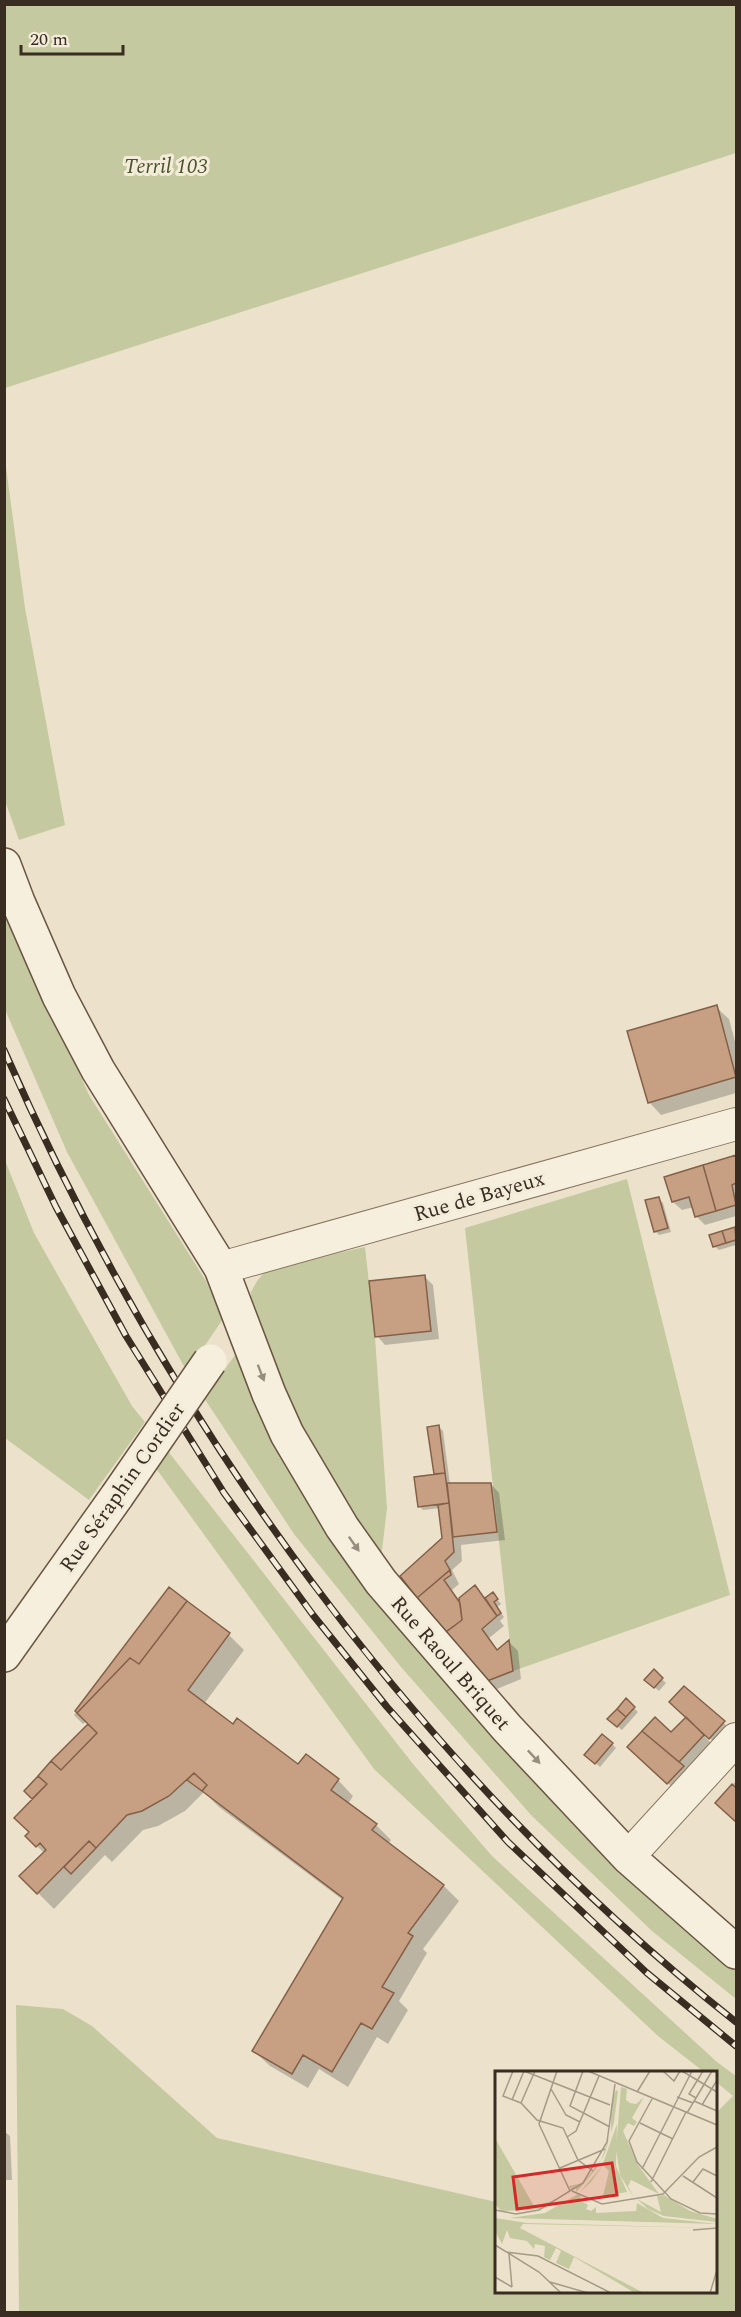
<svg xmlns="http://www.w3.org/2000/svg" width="741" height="2317" viewBox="0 0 741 2317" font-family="Spectral,serif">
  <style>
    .green { fill: #c4c99f }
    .shadow { fill: #0003 }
    .building { fill: #c7a084; stroke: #846048; stroke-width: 1.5 }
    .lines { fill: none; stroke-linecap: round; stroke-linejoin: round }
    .street-casing { stroke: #877560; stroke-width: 34 }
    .secondary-casing { stroke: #695643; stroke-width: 36 }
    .street { stroke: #f7efdd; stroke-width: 32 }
    .secondary { stroke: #f7efdd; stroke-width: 33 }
    .rail-casing { stroke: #392d22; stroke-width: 7 }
    .rail { stroke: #f4ecda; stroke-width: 4.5; stroke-dasharray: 14; stroke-linecap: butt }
    .secondary-bridge-casing { stroke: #695643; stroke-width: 36; stroke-linecap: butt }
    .secondary-bridge { stroke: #f7efdd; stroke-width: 33 }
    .oneway { fill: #988e80 }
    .labels { text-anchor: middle; stroke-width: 6; stroke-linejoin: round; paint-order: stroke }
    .park-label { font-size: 21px; font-style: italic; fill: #49542a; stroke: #f4ecda }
    .street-label { font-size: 21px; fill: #392d22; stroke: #f4ecda }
    .inset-road { fill: none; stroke: #a49a87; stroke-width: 1.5 }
    .view { fill: #d62828; fill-opacity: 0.15; stroke: #d62828; stroke-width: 3 }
    .inset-edge { fill: none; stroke: #392d22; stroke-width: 3 }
  </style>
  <rect width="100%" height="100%" fill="#ece2cb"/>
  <!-- green -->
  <path class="green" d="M 4,5 L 736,5 L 736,153 L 5,388 Z
    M 4,452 L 25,608 L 65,825 L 19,840 L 4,798 Z
    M 4,897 L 22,944 L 89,1095 L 206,1281 L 223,1319 L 187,1372 L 67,1152 L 7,1014 L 4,1007 Z
    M 5,1160 L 34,1233 L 132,1406 L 145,1422 L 89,1500 L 5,1438 Z
    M 627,1179 L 730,1595 L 513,1671 L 465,1228 Z
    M 365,1247 L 375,1337 L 387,1508 L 381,1559 L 306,1458 L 250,1319 L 251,1292 L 257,1281 L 267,1269 Z
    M 238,1351 L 293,1472 L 736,1967 L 736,1999 L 652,1931 L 531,1815 L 401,1667 L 294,1534 L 204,1398 Z
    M 167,1450 L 413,1764 L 492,1856 L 717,2062 L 736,2076 L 736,2312 L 19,2312 L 16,2005 L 63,2009 L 92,2026 L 217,2138 L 496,2202 L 496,2292 L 716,2292 L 716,2113 L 733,2096 L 716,2082 L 716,2072 L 704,2072 L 658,2036 L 374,1769 L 155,1467 Z"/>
  <!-- shadow -->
  <path class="shadow" d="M 716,1007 L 729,1019 L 736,1045 L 736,1093 L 661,1115 L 649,1102 Z
    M 736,1157 L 736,1216 L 705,1225 L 697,1217 L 694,1207 L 682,1210 L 673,1202 L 666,1178 Z
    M 659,1199 L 663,1203 L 671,1232 L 659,1235 L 655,1231 Z
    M 735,1229 L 736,1245 L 719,1250 L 714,1246 Z
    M 424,1276 L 433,1285 L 439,1339 L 385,1345 L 377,1336 Z
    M 439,1427 L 443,1431 L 450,1485 L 491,1484 L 499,1493 L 505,1540 L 461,1545 L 462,1561 L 452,1570 L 459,1584 L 452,1590 L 459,1600 L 475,1588 L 486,1600 L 493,1594 L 501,1604 L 497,1607 L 504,1617 L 500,1621 L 504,1626 L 489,1638 L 498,1651 L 509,1642 L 518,1651 L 521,1679 L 497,1689 L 402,1577 L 444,1539 L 440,1508 L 423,1510 L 419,1506 L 435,1476 L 429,1428 Z
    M 169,1589 L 229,1635 L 244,1650 L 204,1704 L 233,1726 L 298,1766 L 306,1756 L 338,1780 L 353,1796 L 348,1804 L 376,1825 L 391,1840 L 388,1844 L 444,1886 L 459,1901 L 423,1949 L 427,1953 L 399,2001 L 408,2010 L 388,2044 L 377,2037 L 348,2087 L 319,2069 L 308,2088 L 270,2066 L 254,2051 L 343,1900 L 219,1807 L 204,1792 L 185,1811 L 158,1826 L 143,1830 L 112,1862 L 105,1855 L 54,1909 L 21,1876 L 44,1853 L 27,1836 L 31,1833 L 35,1799 L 26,1791 L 90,1724 L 86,1721 L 83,1724 L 74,1715 Z
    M 654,1672 L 666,1683 L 659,1691 L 646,1680 Z
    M 684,1688 L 728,1727 L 714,1742 L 706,1735 L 705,1737 L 712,1744 L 672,1787 L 629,1747 L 671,1734 L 688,1717 Z
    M 634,1708 L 638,1712 L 622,1730 L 613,1723 Z
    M 612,1744 L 616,1748 L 600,1767 L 590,1758 Z
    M 736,1781 L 736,1821 L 717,1803 Z
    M 4,2131 L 10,2136 L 12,2180 L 4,2180 Z"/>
  <!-- building -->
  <path class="building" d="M 717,1005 L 736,1077 L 648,1103 L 627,1031 Z
    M 736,1155 L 736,1183 L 732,1185 L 736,1205 L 716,1211 L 703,1165 Z
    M 703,1165 L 716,1211 L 695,1217 L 689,1197 L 672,1202 L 664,1177 Z
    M 659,1197 L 668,1228 L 654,1232 L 645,1200 Z
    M 735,1227 L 736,1240 L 726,1243 L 722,1231 Z
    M 722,1231 L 726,1243 L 713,1247 L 709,1235 Z
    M 425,1275 L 431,1331 L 375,1337 L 369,1281 Z
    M 439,1425 L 445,1473 L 434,1474 L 427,1427 Z
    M 445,1473 L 449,1503 L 418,1507 L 414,1477 Z
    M 447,1483 L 491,1483 L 497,1532 L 453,1537 Z
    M 449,1503 L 454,1552 L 445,1561 L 450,1570 L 417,1598 L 400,1576 L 442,1538 L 438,1505 Z
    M 450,1570 L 451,1575 L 444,1580 L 460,1603 L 462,1620 L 446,1632 L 417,1598 Z
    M 475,1585 L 497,1616 L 482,1629 L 497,1650 L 509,1640 L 513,1671 L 487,1681 L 446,1632 L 462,1620 L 459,1598 Z
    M 169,1587 L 187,1601 L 139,1664 L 130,1658 L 77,1713 L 75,1711 Z
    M 493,1592 L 498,1599 L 494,1602 L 501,1613 L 497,1616 L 485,1598 Z
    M 187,1601 L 230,1633 L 188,1690 L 233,1724 L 237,1718 L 298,1764 L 306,1754 L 339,1779 L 331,1790 L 377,1824 L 372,1830 L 444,1885 L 408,1933 L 413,1936 L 382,1987 L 394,1993 L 372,2029 L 361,2023 L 332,2072 L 303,2055 L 292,2074 L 252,2051 L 343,1898 L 202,1791 L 207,1785 L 194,1773 L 169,1796 L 142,1811 L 127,1815 L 96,1848 L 89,1841 L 37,1894 L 19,1876 L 46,1850 L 40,1843 L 36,1847 L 25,1836 L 29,1832 L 14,1818 L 47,1784 L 38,1776 L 51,1761 L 61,1770 L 97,1733 L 77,1713 L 130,1658 L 139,1664 Z
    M 654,1669 L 663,1678 L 654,1688 L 644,1680 Z
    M 684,1686 L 725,1721 L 709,1739 L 669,1702 Z
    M 626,1698 L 635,1707 L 626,1717 L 617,1709 Z
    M 617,1709 L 626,1717 L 617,1727 L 607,1719 Z
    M 655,1717 L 671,1732 L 686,1717 L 704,1735 L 679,1762 L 642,1731 Z
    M 88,1724 L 97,1733 L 61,1770 L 51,1761 Z
    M 642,1731 L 684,1766 L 667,1784 L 627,1747 Z
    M 602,1734 L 613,1743 L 595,1764 L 584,1755 Z
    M 194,1773 L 207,1785 L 202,1791 L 187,1780 Z
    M 38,1776 L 47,1784 L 32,1799 L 24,1791 Z
    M 732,1784 L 736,1788 L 736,1822 L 715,1803 Z
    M 89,1841 L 96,1848 L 71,1874 L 64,1867 Z"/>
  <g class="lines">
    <!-- street casing -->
    <g class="street-casing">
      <path id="street" d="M 221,1268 L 736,1124
        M 628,1857 L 736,1739"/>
    </g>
    <!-- secondary casing -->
    <g class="secondary-casing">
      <path id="secondary" d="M 4,865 L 18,902 L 59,996 L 98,1070 L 221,1268 L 269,1394 L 287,1434 L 342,1527 L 381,1582 L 507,1728 L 628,1857 L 736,1952
        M 4,1655 L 117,1496"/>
    </g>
    <!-- street -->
    <use href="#street" class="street"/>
    <!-- secondary -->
    <use href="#secondary" class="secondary"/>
    <!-- rail casing -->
    <g class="rail-casing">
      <path id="rail" d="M 4,1050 C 168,1424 415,1768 736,2022
        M 4,1099 L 56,1207 L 126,1336 L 224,1493 L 313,1615 L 387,1707 L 508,1842 L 647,1973 L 736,2046"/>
    </g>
    <!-- rail -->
    <use href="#rail" class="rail"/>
    <!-- secondary-bridge casing -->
    <g class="secondary-bridge-casing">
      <path id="secondary-bridge" d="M 117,1496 L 210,1361"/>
    </g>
    <!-- secondary-bridge -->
    <use href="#secondary-bridge" class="secondary-bridge"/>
  </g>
  <!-- one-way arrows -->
  <defs><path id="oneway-solid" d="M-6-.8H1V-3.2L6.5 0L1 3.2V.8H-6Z" transform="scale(1.5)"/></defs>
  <g class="oneway">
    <use href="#oneway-solid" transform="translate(261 1373) rotate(69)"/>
    <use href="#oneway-solid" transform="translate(354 1544) rotate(55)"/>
    <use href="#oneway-solid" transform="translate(534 1757) rotate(47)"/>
  </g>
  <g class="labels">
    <!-- park labels -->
    <g class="park-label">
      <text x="166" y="173">Terril 103</text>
    </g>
    <!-- street labels -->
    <g class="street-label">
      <text transform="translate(479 1196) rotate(-16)" y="7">Rue de Bayeux</text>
      <text transform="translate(122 1487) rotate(-55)" y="7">Rue Séraphin Cordier</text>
      <text transform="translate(451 1663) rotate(49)" y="7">Rue Raoul Briquet</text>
    </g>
  </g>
  <!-- overview -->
  <g transform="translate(495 2071)">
    <rect width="222" height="222" fill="#ece2cb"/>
    <path d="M 126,16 L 132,18 L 131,29 L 135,32 L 141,33 L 149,26 L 137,47 L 142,51 L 139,55 L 133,52 L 128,60 L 143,94 L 164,123 L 136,109 L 133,115 L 139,127 L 125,104 L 121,78 ZM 121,19 L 123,20 L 119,51 L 110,82 L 101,98 L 86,116 L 81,121 L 81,117 L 76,119 L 74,115 L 88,112 L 106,89 L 116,62 L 116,34 ZM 122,53 L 121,95 L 132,121 L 108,125 L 114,100 L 108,94 L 96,111 L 84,122 L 107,95 ZM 0,67 L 39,135 L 57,130 L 44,138 L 6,140 L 0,133 ZM 83,123 L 86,125 L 84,129 L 93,134 L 91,138 L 96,140 L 101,136 L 101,142 L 141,140 L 142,132 L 168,147 L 222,153 L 14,147 L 50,142 ZM 169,124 L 195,140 L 222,148 L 222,151 L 169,145 L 153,138 L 142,128 L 166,141 L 162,125 ZM 0,147 L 32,152 L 222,157 L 28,153 L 25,157 L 149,222 L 140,222 L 79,186 L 74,198 L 61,192 L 66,180 L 61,177 L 55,189 L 49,186 L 50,175 L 40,173 L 39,178 L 32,170 L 15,167 L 12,159 L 7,173 L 0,160 Z" fill="#c4c99f"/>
    <path class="inset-road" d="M 18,0 L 8,25 L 26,32 L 42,49 L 68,57 L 83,89 L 98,100M 29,0 L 115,34M 62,0 L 44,53 L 75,120M 88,0 L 75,35 L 115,56M 93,0 L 222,54M 168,0 L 179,10 L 185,0M 187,0 L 222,21M 56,18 L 71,44 L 85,51M 142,21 L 155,0M 182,26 L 198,32 L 192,42M 201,27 L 194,23 L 208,0M 157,28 L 134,70 L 142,91 L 176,128 L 205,142 L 222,143M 17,29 L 29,0M 199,30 L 222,40M 26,32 L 40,0M 198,32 L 217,0M 207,34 L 222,9M 145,52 L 178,68M 72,66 L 81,60 L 104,5M 65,97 L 110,78M 147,98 L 197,0M 188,105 L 222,127M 156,111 L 191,41M 198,111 L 208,98 L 222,105M 77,120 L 107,133 L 168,123 L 204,86 L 222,76M 0,139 L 21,143 L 44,139 L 88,112 L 112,71 L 120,13M 198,159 L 222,157M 0,174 L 44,201 L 66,222M 11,181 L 43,185 L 116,222M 14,183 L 17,216M 0,206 L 17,216M 55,211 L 93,222M 215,222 L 222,199"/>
    <path class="view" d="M 117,92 L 122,124 L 22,138 L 18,106 Z"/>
    <rect width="222" height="222" class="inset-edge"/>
  </g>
  <!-- border -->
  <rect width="741" height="2317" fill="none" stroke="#392d22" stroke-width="12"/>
  <!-- scale -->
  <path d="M21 45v9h102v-9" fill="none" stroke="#392d22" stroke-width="3"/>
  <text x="30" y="45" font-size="18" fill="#392d22" stroke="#f4ecda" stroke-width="4.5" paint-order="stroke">20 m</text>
</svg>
